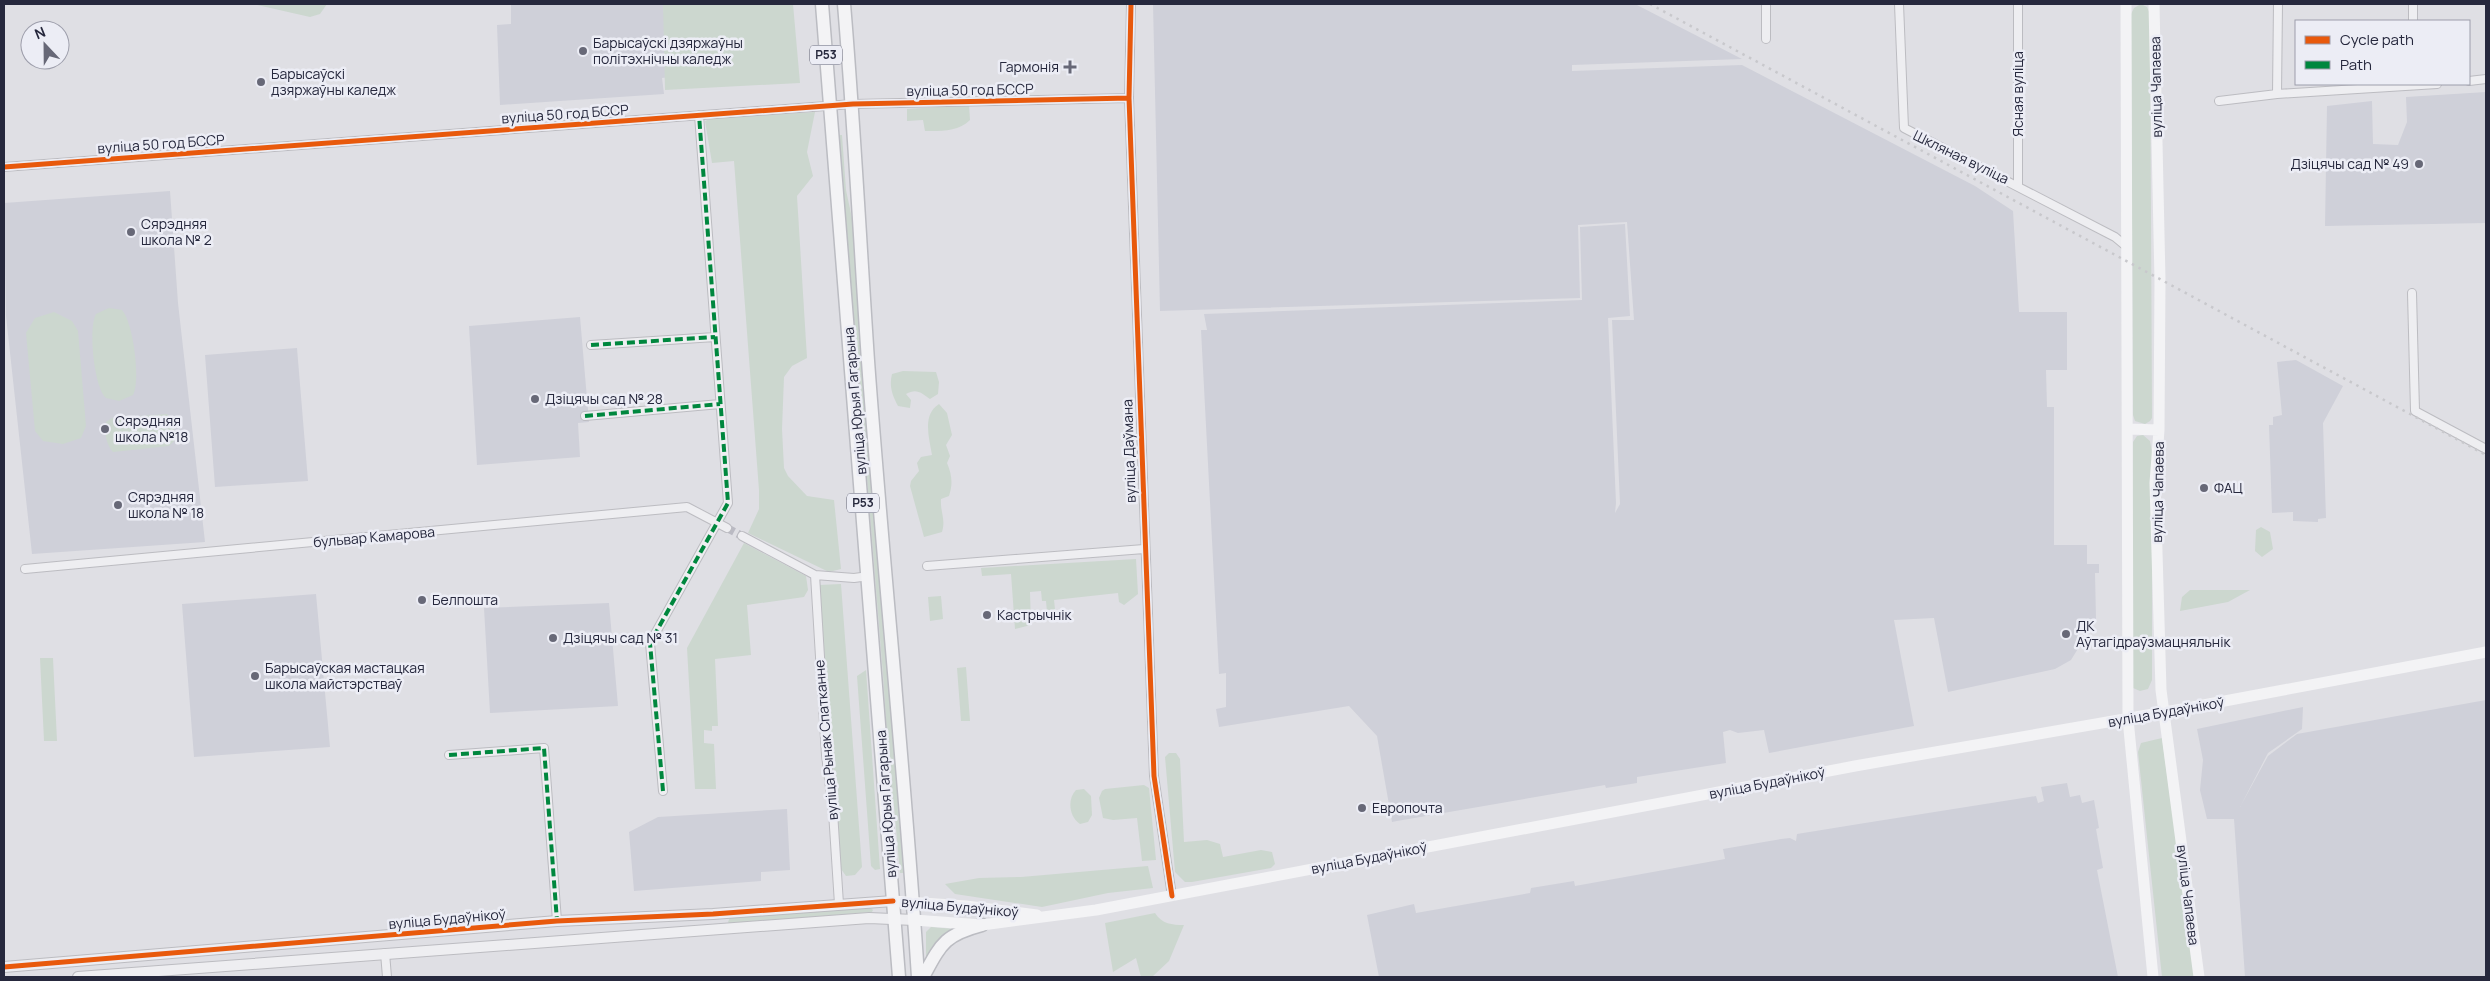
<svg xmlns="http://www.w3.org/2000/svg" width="2490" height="981" viewBox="0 0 2490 981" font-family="Manrope,sans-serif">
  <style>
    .built { fill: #cfd0d9 }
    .green { fill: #ccd7cf }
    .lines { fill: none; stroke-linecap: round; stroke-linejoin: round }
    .minor-tunnel { stroke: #babac3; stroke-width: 8; stroke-dasharray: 8 4; stroke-linecap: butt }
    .minor-casing { stroke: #bcbcc1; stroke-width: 10 }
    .tertiary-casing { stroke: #bcbcc1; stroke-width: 12 }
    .primary-casing { stroke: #bbbcc2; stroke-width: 15 }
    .minor { stroke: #eeeef1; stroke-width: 8 }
    .tertiary { stroke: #eeeef1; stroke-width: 10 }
    .secondary { stroke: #f3f3f5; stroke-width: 11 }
    .primary { stroke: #f3f3f5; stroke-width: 12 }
    .rail { stroke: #c8c8cc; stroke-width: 2.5; stroke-dasharray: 2.5 5; stroke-linecap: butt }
    .quiet { stroke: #00873e; stroke-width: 4; stroke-dasharray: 8 4; stroke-linecap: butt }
    .cycleway-casing { stroke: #ecedf5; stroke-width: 8 }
    .cycleway { stroke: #e8590c; stroke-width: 5 }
    .poi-dot { fill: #676877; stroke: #ecedf5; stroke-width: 2 }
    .labels { text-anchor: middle; stroke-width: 5; stroke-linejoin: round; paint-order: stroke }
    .shield { fill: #ecedf5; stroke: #616374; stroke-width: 1 }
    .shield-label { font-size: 12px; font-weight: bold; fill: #26283d }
    .poi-label { font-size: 14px; fill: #26283d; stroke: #ecedf5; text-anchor: start }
    .street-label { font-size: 14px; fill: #26283d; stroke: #ecedf5 }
  </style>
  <rect width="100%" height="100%" fill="#dfdfe4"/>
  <!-- built -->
  <path class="built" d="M 511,4 L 663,4 L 670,77 L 662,78 L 664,94 L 500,105 L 497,25 L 511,24 Z
    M 1153,4 L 1635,4 L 1742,59 L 1572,65 L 1572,71 L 1742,65 L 1975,186 L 2013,211 L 2019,312 L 2067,312 L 2067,370 L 2046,370 L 2047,407 L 2054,407 L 2054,545 L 2087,545 L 2087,564 L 2099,564 L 2099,573 L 2095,573 L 2096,619 L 2080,619 L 2079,647 L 2071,660 L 2055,669 L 1948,692 L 1934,618 L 1894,620 L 1914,726 L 1769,753 L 1764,730 L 1738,733 L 1730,730 L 1723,732 L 1726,763 L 1637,777 L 1637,783 L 1606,788 L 1605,785 L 1397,821 L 1392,822 L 1377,736 L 1349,706 L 1219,727 L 1216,709 L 1226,707 L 1226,673 L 1219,674 L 1201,330 L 1207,330 L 1204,314 L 1582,300 L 1580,227 L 1625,224 L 1630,316 L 1608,318 L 1616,503 L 1615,513 L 1620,504 L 1612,320 L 1634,320 L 1627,222 L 1578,225 L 1580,298 L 1160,311 Z
    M 2486,92 L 2486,223 L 2325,226 L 2327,106 L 2372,101 L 2373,144 L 2398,145 L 2407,122 L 2406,97 Z
    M 170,191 L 178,303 L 205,542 L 32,554 L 6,316 L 4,203 Z
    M 580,317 L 589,422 L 578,423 L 580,457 L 477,465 L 469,326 Z
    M 297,348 L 308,481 L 215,487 L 205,355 Z
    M 2296,360 L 2343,386 L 2323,423 L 2326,518 L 2318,519 L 2318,522 L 2293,521 L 2293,512 L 2272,513 L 2269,425 L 2273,425 L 2273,417 L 2282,415 L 2277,362 Z
    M 316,594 L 330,747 L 194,757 L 182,604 Z
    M 609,603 L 618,706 L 490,713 L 484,608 Z
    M 2486,700 L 2486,977 L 2245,977 L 2234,819 L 2207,819 L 2200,790 L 2203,760 L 2197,729 L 2303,707 L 2302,729 L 2268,753 L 2240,807 L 2268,756 L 2297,734 Z
    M 2067,783 L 2070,797 L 2080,795 L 2082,803 L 2094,800 L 2099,828 L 2096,829 L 2103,868 L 2097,870 L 2118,977 L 1379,977 L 1367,915 L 1414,904 L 1416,913 L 1530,893 L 1531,888 L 1574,881 L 1575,886 L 1725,859 L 1723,849 L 1781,839 L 1790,838 L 1796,841 L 1797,834 L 1865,823 L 2036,796 L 2038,803 L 2044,801 L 2041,787 Z
    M 787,809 L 790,870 L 761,872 L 761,881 L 634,891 L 629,832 L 658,817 Z"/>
  <!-- green -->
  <path class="green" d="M 253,4 L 327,4 L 320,14 L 310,17 Z
    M 663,4 L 793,4 L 800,83 L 665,90 Z
    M 2141,4 L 2147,7 L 2150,14 L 2152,418 L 2150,421 L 2145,424 L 2135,421 L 2133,415 L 2131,14 L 2134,8 Z
    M 969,105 L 970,120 C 958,132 941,131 925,131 L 923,120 L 907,121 L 907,109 Z
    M 815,112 L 807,152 L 813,176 L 797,196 L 807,358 L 792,366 L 784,377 L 782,429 L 784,468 L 788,476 L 807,496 L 834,500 L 841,569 L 829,572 L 748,533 L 759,509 L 759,490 L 734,161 L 712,163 L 705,121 L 712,118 Z
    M 839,135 L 842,135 L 846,190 L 853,223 L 880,586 L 905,873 L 900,873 L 894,806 L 891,794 L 883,675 Z
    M 109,308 L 122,310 C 133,322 141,380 133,395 L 119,401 L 106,398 C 94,388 88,328 96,314 Z
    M 54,312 L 72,321 L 78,331 L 86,426 L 81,438 L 63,444 L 43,441 L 35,431 L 26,333 L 35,318 Z
    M 903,371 L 936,372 L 939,382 L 938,394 L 930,399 C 921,393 917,388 906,394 L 911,400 L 910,408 L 898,406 C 892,395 889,386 892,374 Z
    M 939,404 L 947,413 L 952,435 L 946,445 L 950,456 L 947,463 C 952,475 953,484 949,496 L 941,499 C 940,512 946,519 942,532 L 924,537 L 910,486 L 911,481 L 919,471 L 917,463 L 921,457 L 932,455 C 929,437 922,415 939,404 Z
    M 167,414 L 173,420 L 175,440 L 169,446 L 113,452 C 106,445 104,431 106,422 L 112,418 Z
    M 2143,435 L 2150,441 L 2152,453 L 2152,680 L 2148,689 L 2140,691 L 2133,688 L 2131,646 L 2133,442 L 2137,436 Z
    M 2261,527 L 2270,532 L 2273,549 L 2262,557 L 2255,551 L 2256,530 Z
    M 744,543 L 806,576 L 808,590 L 804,597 L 747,605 L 751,655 L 715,659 L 718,726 L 712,726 L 712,731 L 704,730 L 704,743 L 714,744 L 716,789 L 695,789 L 687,648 Z
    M 1136,559 L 1138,594 L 1124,605 L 1119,602 L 1118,593 L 1054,600 L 1055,609 L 1049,613 L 1047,612 L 1046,601 L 1042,601 L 1041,591 L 1030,592 L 1031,625 L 1015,629 L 1011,574 L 982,576 L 981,568 Z
    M 841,584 L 862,867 L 855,875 L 846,876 L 841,869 L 819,585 Z
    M 2190,590 L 2250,590 L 2228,602 L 2180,611 L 2182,597 Z
    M 941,596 L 943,619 L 930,621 L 928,597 Z
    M 40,658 L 53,658 L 57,741 L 44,741 Z
    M 966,667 L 970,721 L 961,721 L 957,668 Z
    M 866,670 L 880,869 L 875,870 L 871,866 L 857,676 Z
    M 2162,738 L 2195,977 L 2162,977 L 2138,752 L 2141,743 Z
    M 1169,753 L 1176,753 L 1180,759 L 1184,842 L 1207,840 L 1220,844 L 1223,857 L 1261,850 L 1272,852 L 1275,864 L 1271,868 L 1192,882 L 1185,882 L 1175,872 L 1165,757 Z
    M 1144,785 L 1149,788 L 1156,860 L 1142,861 L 1137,818 L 1113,820 L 1103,818 L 1099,798 L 1102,791 L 1105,789 Z
    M 1084,789 L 1091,796 L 1092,815 L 1088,822 L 1080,824 C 1069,817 1067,799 1076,790 Z
    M 1148,866 L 1153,888 L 1108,893 L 1042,907 L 955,894 L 945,884 L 979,878 L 1021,877 Z
    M 870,907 L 873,910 L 872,912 L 730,924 L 728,922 L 730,917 Z
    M 1155,913 C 1162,924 1172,925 1184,925 L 1169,961 L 1152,977 L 1141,977 L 1136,958 L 1113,972 L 1105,923 Z
    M 931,927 L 955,929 L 928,958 L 926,958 L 926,932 Z"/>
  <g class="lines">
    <!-- minor-tunnel -->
    <path class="minor-tunnel" d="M 727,528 L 742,536"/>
    <!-- minor casing -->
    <g class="minor-casing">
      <path id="minor" d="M 1131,4 L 1129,98 L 1154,776 L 1172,896
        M 1766,4 L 1766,39
        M 1899,4 L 1904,128 L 2115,237 L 2127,247
        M 2018,4 L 2018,185
        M 2413,4 L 2413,21
        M 2469,81 L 2486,79
        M 2277,94 L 2278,4
        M 2219,101 L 2277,94 L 2437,84
        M 4,167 L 853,104 L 1129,98
        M 2412,293 L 2415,411 L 2486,449
        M 591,345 L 715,337
        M 585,416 L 720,404
        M 742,536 L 815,575 L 854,578 L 869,576
        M 927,566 L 1144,549
        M 25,569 L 687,507 L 727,528
        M 815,575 L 826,755 L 833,812 L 839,904
        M 449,755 L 544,748 L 557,921
        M 663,791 L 650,643 L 728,503 L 699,115
        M 385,953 L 387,977"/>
    </g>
    <!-- tertiary casing -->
    <g class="tertiary-casing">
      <path id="tertiary" d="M 4,967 L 557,921 L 713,914 L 893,901
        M 78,977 L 869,918 L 914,920"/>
    </g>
    <!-- primary casing -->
    <g class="primary-casing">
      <path id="primary" d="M 822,4 L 899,977
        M 844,4 C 854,123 860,242 868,361 C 883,567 905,772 918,977
        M 923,977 C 941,944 944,935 982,925"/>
    </g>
    <!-- minor -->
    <use href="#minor" class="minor"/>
    <!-- tertiary -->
    <use href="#tertiary" class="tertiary"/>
    <!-- secondary -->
    <path class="secondary" d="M 2126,4 L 2128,719 L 2153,977
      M 2154,4 L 2160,280 L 2159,430 L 2155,483 L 2161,690 L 2199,977
      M 2128,429 L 2159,430
      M 893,901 L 966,906 L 1037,915
      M 914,920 L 982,925 L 1096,910 L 1855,766 L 2182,709 L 2486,652"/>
    <!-- primary -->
    <use href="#primary" class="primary"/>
    <!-- rail -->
    <path class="rail" d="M 1650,4 L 2486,455"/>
    <!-- quiet -->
    <path class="quiet" d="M 591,345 L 715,337
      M 585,416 L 720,404
      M 449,755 L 544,748 L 557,921
      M 663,791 L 650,643 L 728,503 L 699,115"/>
    <!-- cycleway casing -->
    <g class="cycleway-casing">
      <path id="cycleway" d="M 1131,4 L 1129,98 L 1154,776 L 1172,896
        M 4,167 L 853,104 L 1129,98
        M 4,967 L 557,921 L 713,914 L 893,901"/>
    </g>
    <!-- cycleway -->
    <use href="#cycleway" class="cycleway"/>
  </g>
  <!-- markers -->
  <g class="poi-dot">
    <circle cx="583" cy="51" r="5"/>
    <path d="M1067.5 59.5h5v5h5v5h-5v5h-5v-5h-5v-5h5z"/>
    <circle cx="261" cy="82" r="5"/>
    <circle cx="2419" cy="164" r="5"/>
    <circle cx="131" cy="232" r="5"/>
    <circle cx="535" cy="399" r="5"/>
    <circle cx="105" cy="429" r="5"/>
    <circle cx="2204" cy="488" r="5"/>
    <circle cx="118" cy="505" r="5"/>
    <circle cx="422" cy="600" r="5"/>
    <circle cx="987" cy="615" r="5"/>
    <circle cx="2066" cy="634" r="5"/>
    <circle cx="553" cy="638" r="5"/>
    <circle cx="255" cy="676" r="5"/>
    <circle cx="1362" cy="808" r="5"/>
  </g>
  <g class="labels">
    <!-- shield labels -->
    <g class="shield">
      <rect x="810" y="45.5" width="32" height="19" rx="4"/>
      <rect x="847" y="493.5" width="32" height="19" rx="4"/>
    </g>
    <g class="shield-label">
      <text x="826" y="59">Р53</text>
      <text x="863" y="507">Р53</text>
    </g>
    <!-- poi labels -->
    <g class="poi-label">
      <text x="593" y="48">Барысаўскі дзяржаўны<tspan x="593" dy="16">політэхнічны каледж</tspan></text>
      <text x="1059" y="72" text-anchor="end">Гармонія</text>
      <text x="271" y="79">Барысаўскі<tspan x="271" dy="16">дзяржаўны каледж</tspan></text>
      <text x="2409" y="169" text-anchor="end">Дзіцячы сад № 49</text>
      <text x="141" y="229">Сярэдняя<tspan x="141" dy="16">школа № 2</tspan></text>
      <text x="545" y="404">Дзіцячы сад № 28</text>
      <text x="115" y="426">Сярэдняя<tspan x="115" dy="16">школа №18</tspan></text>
      <text x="2214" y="493">ФАЦ</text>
      <text x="128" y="502">Сярэдняя<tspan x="128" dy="16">школа № 18</tspan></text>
      <text x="432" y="605">Белпошта</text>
      <text x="997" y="620">Кастрычнік</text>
      <text x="2076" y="631">ДК<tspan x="2076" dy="16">Аўтагідраўзмацняльнік</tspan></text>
      <text x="563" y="643">Дзіцячы сад № 31</text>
      <text x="265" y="673">Барысаўская мастацкая<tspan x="265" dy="16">школа майстэрстваў</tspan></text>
      <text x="1372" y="813">Европочта</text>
    </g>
    <!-- street labels -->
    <g class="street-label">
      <text transform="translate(2156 87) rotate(-91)" y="5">вуліца Чапаева</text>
      <text transform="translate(970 90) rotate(-1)" y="5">вуліца 50 год БССР</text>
      <text transform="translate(2018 94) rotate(-90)" y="5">Ясная вуліца</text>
      <text transform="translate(565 114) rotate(-4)" y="5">вуліца 50 год БССР</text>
      <text transform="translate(161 144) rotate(-4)" y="5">вуліца 50 год БССР</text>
      <text transform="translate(1961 157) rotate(26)" y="5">Шкляная вуліца</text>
      <text transform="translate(855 401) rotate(-95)" y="5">вуліца Юрыя Гагарына</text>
      <text transform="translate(1129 451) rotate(-92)" y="5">вуліца Даўмана</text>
      <text transform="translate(2158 492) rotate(-89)" y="5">вуліца Чапаева</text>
      <text transform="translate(374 537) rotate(-5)" y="5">бульвар Камарова</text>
      <text transform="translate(2166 712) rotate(-10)" y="5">вуліца Будаўнікоў</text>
      <text transform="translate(826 740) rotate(-95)" y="5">вуліца Рынак Спатканне</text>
      <text transform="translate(1767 783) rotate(-11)" y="5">вуліца Будаўнікоў</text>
      <text transform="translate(886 804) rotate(-94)" y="5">вуліца Юрыя Гагарына</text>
      <text transform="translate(1369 858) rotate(-11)" y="5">вуліца Будаўнікоў</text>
      <text transform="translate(2188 895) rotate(83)" y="5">вуліца Чапаева</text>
      <text transform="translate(960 907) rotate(5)" y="5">вуліца Будаўнікоў</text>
      <text transform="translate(447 919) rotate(-5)" y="5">вуліца Будаўнікоў</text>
    </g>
  </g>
  <!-- border -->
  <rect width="2490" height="981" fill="none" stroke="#26283d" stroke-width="10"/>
  <!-- legend -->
  <rect x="2295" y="20" width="175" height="65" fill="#ecedf5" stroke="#9d9eab"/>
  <rect x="2305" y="36" width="25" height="8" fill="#e8590c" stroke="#9d9eab"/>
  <text x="2340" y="45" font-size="15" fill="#26283d">Cycle path</text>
  <rect x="2305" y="61" width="25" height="8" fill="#00873e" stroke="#9d9eab"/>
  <text x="2340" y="70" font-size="15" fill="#26283d">Path</text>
  <!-- north arrow -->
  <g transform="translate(45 45) rotate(338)"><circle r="24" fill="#ecedf5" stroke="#9d9eab"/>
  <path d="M0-4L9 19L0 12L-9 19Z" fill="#676877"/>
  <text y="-8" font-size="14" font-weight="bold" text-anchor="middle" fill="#26283d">N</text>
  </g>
</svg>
